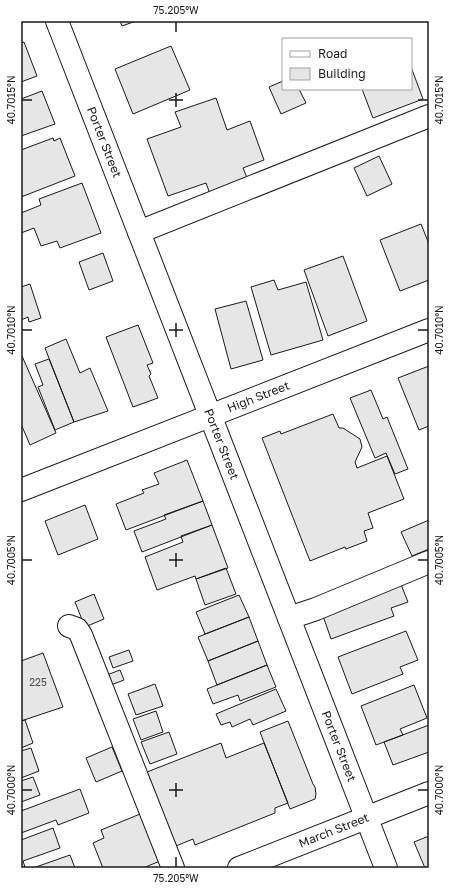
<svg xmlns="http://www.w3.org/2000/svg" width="450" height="889" viewBox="0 0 450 889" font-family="'Golos Text',sans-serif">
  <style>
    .building { fill: #e6e6e6; stroke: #1a1a1a }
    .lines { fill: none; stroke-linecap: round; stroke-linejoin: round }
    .minor-casing { stroke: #1a1a1a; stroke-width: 24 }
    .minor { stroke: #fff; stroke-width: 22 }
    .ticks { fill: none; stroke: #1a1a1a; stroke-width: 1.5 }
    .labels { text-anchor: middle; stroke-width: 3; stroke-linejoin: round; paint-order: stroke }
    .number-label { font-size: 10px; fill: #4d4d4d }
    .street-label { font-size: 12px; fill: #1a1a1a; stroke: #fff }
    .neatline { fill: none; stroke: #1a1a1a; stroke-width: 1.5 }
    .ticks-label { font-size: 10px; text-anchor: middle; fill: #1a1a1a }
  </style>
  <rect width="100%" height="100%" fill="#fff"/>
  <!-- building -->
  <path class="building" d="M 120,21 L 136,21 L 122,26 Z
    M 24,42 L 37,76 L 21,82 L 21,43 Z
    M 171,46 L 190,90 L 133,114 L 115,69 Z
    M 411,67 L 423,99 L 373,118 L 362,89 L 411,89 Z
    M 283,81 L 283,89 L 299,89 L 306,103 L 281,114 L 269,87 Z
    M 42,91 L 55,124 L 21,136 L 21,99 Z
    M 216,98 L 227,130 L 250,121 L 264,160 L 243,168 L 248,180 L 210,194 L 206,183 L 168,196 L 147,139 L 181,127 L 175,112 Z
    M 53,138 L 54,141 L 60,138 L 75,176 L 21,197 L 21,150 Z
    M 379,156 L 392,184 L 367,196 L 354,168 Z
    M 82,183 L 101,233 L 60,248 L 57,241 L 41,246 L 34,228 L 21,233 L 21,213 L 41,205 L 39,199 Z
    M 421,224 L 429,244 L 429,280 L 400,291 L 380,240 Z
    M 103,253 L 113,281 L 89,290 L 79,262 Z
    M 343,256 L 367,321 L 328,336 L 304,270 Z
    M 274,280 L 278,290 L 306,282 L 323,340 L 271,355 L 251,287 Z
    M 30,284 L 41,318 L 29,322 L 28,317 L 21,320 L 21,287 Z
    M 246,301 L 263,360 L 231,369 L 215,309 Z
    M 138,325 L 153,363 L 147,365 L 151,374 L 149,376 L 158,398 L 133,407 L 106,337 Z
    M 66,339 L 80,373 L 90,368 L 108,411 L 74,422 L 45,348 Z
    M 21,356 L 22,356 L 56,433 L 30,445 L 21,424 Z
    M 49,359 L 74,422 L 55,430 L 38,387 L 43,385 L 35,364 Z
    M 429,366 L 429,426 L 419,430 L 398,378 Z
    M 371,390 L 383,419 L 387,417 L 408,469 L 395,474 L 386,453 L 375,458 L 350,398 Z
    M 333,414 L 339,428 L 343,428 L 360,439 L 362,447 L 355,462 L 357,468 L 387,456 L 404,499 L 368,513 L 373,528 L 364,531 L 367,541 L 346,549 L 345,547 L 310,561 L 262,438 L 280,431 L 281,434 Z
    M 187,460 L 203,501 L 126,530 L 116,504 L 144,493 L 142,490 L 159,484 L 154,473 Z
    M 203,501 L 212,525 L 142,552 L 134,531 L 166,519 L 164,515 Z
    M 85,505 L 98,539 L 58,555 L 45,521 Z
    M 429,520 L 429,549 L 412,556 L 401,532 Z
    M 212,525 L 228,568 L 196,579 L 195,576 L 157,590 L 145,557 L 183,542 L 181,536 Z
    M 226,568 L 236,594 L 205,605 L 196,579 Z
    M 400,582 L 408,602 L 391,608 L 394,616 L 331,639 L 321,610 Z
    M 94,594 L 104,619 L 85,627 L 75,602 Z
    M 239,595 L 249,617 L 205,634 L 196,612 Z
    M 249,617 L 258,641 L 208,661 L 198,637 Z
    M 406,631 L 418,660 L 400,667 L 403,674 L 352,694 L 338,657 Z
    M 258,641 L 267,665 L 217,685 L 208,661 Z
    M 129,650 L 133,661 L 113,668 L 109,657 Z
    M 43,653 L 63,707 L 21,721 L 21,661 Z
    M 267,665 L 276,687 L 240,701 L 238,695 L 213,704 L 207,689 Z
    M 120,670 L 124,680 L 108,686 L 104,676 Z
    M 155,684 L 163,706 L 136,715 L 128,694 Z
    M 414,685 L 427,718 L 400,729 L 403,735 L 376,745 L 361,706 Z
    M 276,689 L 286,711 L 253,725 L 250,719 L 232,727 L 230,722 L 221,725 L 216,714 Z
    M 156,711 L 163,732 L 141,740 L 133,719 Z
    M 25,720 L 33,743 L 21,748 L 21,721 Z
    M 288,721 L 313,784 L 315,787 L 316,794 L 315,799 L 290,809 L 260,732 Z
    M 429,725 L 429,752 L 393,765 L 384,742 Z
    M 169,732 L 177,754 L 150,764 L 141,742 Z
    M 221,743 L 226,758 L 264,743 L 288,803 L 275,808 L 275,813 L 195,845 L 193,839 L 176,846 L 147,772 Z
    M 112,747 L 122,771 L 96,782 L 86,758 Z
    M 31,748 L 39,771 L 21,778 L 21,751 Z
    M 33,777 L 40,795 L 21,802 L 21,781 Z
    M 80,789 L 89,813 L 58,825 L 56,820 L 21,833 L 21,811 Z
    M 145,812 L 165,859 L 143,868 L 103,868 L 93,843 L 104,838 L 101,830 Z
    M 53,828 L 60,848 L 23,861 L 25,867 L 21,868 L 21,840 Z
    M 429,836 L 429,868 L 425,868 L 414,842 Z
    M 70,855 L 75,868 L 33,868 Z"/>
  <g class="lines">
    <!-- minor casing -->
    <g class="minor-casing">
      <g id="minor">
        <path id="s1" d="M 57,21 L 386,868"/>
        <path d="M 139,232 L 429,116"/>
        <path id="s2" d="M 21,490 L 429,330"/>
        <path d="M 289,618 L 316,609 L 429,562"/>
        <path d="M 69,626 L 77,629 L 81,635 L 173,868"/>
        <path id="s3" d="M 239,868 L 429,793"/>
      </g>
    </g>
    <!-- minor -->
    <use href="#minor" class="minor"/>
  </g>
  <!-- ticks -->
  <path class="ticks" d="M 176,22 L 176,32M 176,93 L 176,107M 22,100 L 32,100M 169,100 L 183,100M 418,100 L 428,100M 176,323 L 176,337M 22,330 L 32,330M 169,330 L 183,330M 418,330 L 428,330M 176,553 L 176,567M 22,560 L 32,560M 169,560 L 183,560M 418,560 L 428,560M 176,783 L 176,797M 22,790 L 32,790M 169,790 L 183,790M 418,790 L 428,790M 176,857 L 176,867"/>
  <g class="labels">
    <!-- number labels -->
    <g class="number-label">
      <text x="38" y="686">225</text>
    </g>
    <!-- street labels -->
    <g class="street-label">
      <text dy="4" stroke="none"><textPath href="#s1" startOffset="130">Porter Street</textPath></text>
      <text dy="4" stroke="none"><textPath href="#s2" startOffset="255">High Street</textPath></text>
      <text dy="4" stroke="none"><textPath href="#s1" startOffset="454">Porter Street</textPath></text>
      <text dy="4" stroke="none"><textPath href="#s1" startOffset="778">Porter Street</textPath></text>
      <text dy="4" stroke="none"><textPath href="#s3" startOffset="102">March Street</textPath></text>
    </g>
  </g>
  <!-- border -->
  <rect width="450" height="889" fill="none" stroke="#ffffff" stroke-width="44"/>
  <!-- legend -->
  <rect x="282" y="38" width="130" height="52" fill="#ffffff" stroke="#a3a3a3"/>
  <rect x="290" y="51" width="20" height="6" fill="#ffffff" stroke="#a3a3a3"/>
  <text x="318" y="58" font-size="12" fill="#1a1a1a">Road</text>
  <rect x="290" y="68" width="20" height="12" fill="#e6e6e6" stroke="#a3a3a3"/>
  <text x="318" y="78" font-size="12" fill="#1a1a1a">Building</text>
  <rect x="22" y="22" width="406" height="845" class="neatline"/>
  <g class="ticks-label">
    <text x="176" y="14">75.205°W</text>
    <text transform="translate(11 100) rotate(-90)" y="4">40.7015°N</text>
    <text transform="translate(439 100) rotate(-90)" y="4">40.7015°N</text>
    <text transform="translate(11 330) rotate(-90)" y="4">40.7010°N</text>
    <text transform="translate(439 330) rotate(-90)" y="4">40.7010°N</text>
    <text transform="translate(11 560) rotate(-90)" y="4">40.7005°N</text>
    <text transform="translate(439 560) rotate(-90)" y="4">40.7005°N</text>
    <text transform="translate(11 790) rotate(-90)" y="4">40.7000°N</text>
    <text transform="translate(439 790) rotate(-90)" y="4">40.7000°N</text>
    <text x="176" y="882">75.205°W</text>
  </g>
</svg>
